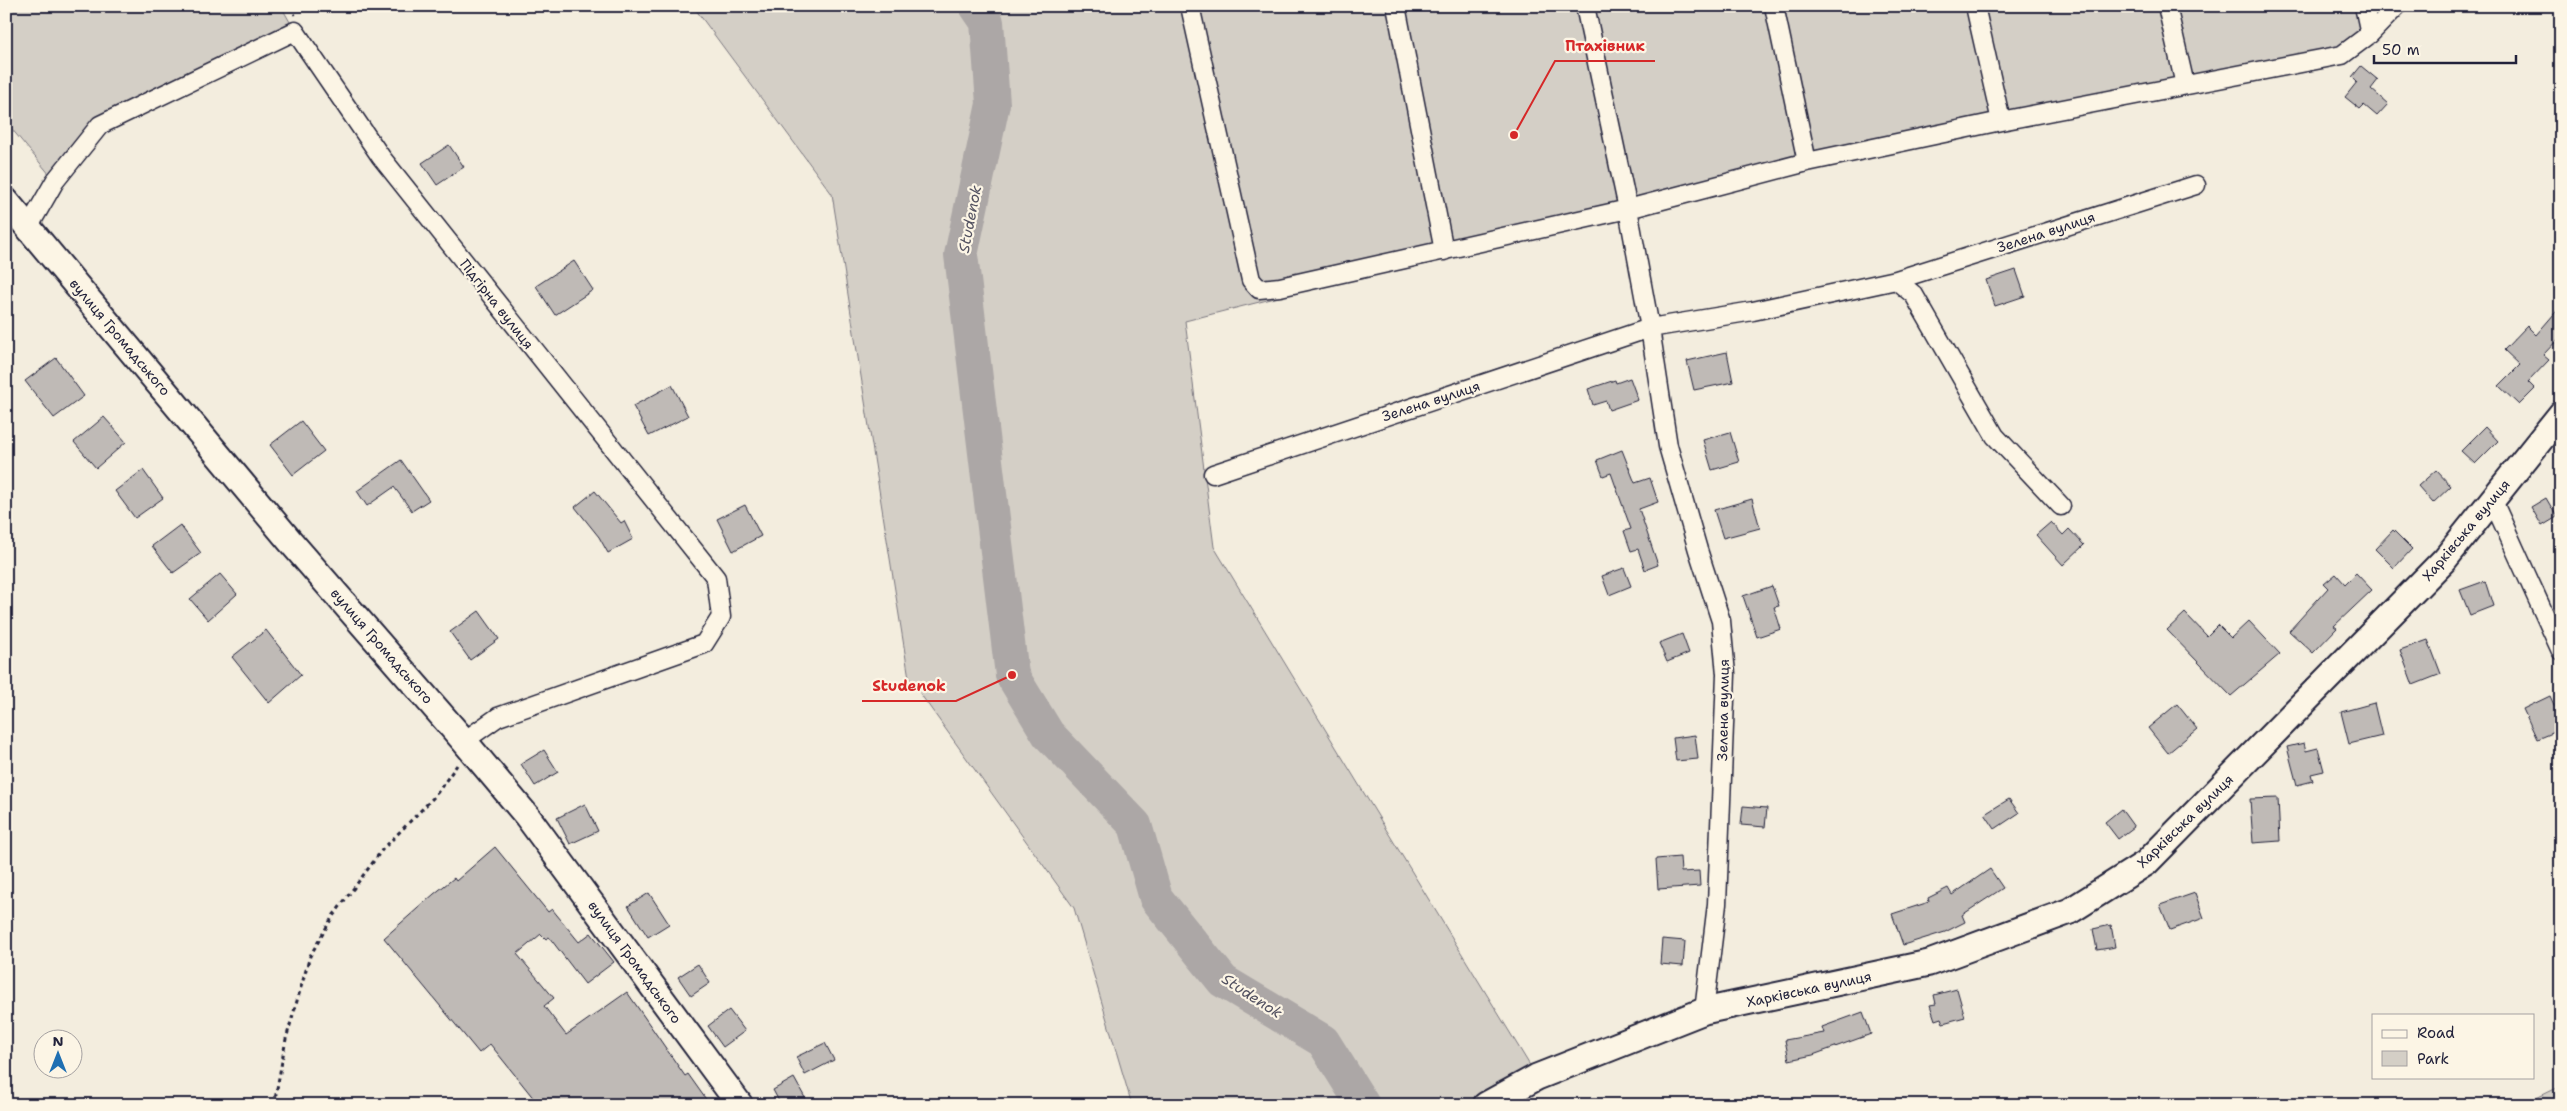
<svg xmlns="http://www.w3.org/2000/svg" width="2567" height="1111" viewBox="0 0 2567 1111" font-family="'Shantell Sans',sans-serif">
  <style>
    .green { fill: #d4cfc6; stroke: #7b7880 }
    .lines { fill: none; stroke-linecap: round; stroke-linejoin: round }
    .river { stroke: #aca7a6; stroke-width: 34 }
    .building { fill: #bfbab6; stroke: #22223b }
    .street-casing { stroke: #22223b; stroke-width: 21 }
    .secondary-casing { stroke: #22223b; stroke-width: 29 }
    .path { stroke: #22223b; stroke-width: 3; stroke-dasharray: 4 4; stroke-linecap: butt }
    .street { stroke: #fcf5e5; stroke-width: 18 }
    .secondary { stroke: #fcf5e5; stroke-width: 25 }
    .labels { text-anchor: middle; stroke-width: 4.5; stroke-linejoin: round; paint-order: stroke }
    .street-label { font-size: 14px; fill: #22223b; stroke: #fcf5e5 }
    .water-label { font-size: 15px; font-style: italic; fill: #525160; stroke: #fcf5e5 }
    .leader { fill: none; stroke: #d62828; stroke-width: 2 }
    .callout-dot { fill: #d62828; stroke: #fcf5e5; stroke-width: 2 }
    .callout-label { font-size: 15px; text-anchor: middle; font-weight: bold; fill: #d62828; stroke: #fcf5e5; stroke-width: 4.5; stroke-linejoin: round; paint-order: stroke }
  </style>
  <rect width="100%" height="100%" fill="#f3edde"/>
  <filter id="ink" filterUnits="userSpaceOnUse"><feTurbulence type="fractalNoise" baseFrequency=".02" numOctaves="2"/><feDisplacementMap in="SourceGraphic" scale="10" xChannelSelector="R" yChannelSelector="G"/><feConvolveMatrix kernelMatrix="1 2 1 2 8 2 1 2 1" color-interpolation-filters="sRGB"/></filter>
  <g filter="url(#ink)">
    <!-- green -->
    <path class="green" d="M 6,6 L 281,6 L 295,31 L 100,125 L 55,181 L 6,122 Z
      M 693,6 L 2364,6 L 2370,34 L 2342,55 L 1784,168 L 1185,321 L 1214,547 L 1537,1077 L 1486,1105 L 1132,1105 L 1074,908 L 909,678 L 832,194 Z
      M 2561,1086 L 2561,1105 L 2522,1105 Z"/>
    <g class="lines">
      <!-- river -->
      <path class="river" d="M 976,6 L 987,22 L 993,104 L 961,255 L 1012,675 L 1048,734 L 1135,825 L 1156,898 L 1223,981 L 1323,1041 L 1363,1105"/>
    </g>
    <!-- building -->
    <path class="building" d="M 2361,66 L 2378,80 L 2371,89 L 2388,104 L 2377,116 L 2364,105 L 2360,109 L 2345,97 L 2357,82 L 2352,77 Z
      M 449,145 L 464,167 L 437,185 L 422,163 Z
      M 574,261 L 593,290 L 555,315 L 536,286 Z
      M 2016,270 L 2025,296 L 1995,306 L 1986,280 Z
      M 2561,306 L 2561,336 L 2543,355 L 2549,360 L 2528,382 L 2535,389 L 2519,405 L 2499,386 L 2520,365 L 2504,350 L 2527,326 L 2536,335 Z
      M 1727,352 L 1733,382 L 1694,390 L 1687,361 Z
      M 56,358 L 84,396 L 54,418 L 25,381 Z
      M 1630,378 L 1638,400 L 1609,410 L 1606,401 L 1593,405 L 1588,389 L 1615,380 L 1616,383 Z
      M 672,385 L 688,416 L 649,436 L 633,406 Z
      M 104,417 L 126,442 L 96,468 L 74,442 Z
      M 301,421 L 324,451 L 293,475 L 270,445 Z
      M 2485,427 L 2498,441 L 2475,464 L 2461,451 Z
      M 1730,432 L 1739,462 L 1712,470 L 1703,440 Z
      M 1622,450 L 1635,483 L 1650,478 L 1658,502 L 1639,509 L 1658,565 L 1645,570 L 1638,549 L 1631,551 L 1624,531 L 1631,529 L 1611,473 L 1603,476 L 1597,460 Z
      M 401,460 L 429,500 L 412,511 L 394,487 L 367,506 L 357,491 Z
      M 143,470 L 163,498 L 135,518 L 115,491 Z
      M 2436,470 L 2451,486 L 2433,503 L 2418,486 Z
      M 595,491 L 621,523 L 624,521 L 633,539 L 608,553 L 599,537 L 575,507 Z
      M 2546,498 L 2557,517 L 2542,526 L 2531,507 Z
      M 1752,499 L 1760,528 L 1723,538 L 1714,510 Z
      M 745,505 L 761,536 L 733,551 L 717,519 Z
      M 2051,522 L 2063,535 L 2069,529 L 2084,545 L 2063,565 L 2036,535 Z
      M 180,525 L 201,553 L 173,573 L 152,546 Z
      M 2393,530 L 2412,549 L 2394,568 L 2375,549 Z
      M 1624,568 L 1631,586 L 1609,595 L 1602,576 Z
      M 2356,573 L 2372,590 L 2334,626 L 2337,628 L 2313,653 L 2289,631 L 2328,588 L 2324,584 L 2336,574 L 2345,584 Z
      M 220,574 L 237,594 L 208,620 L 190,599 Z
      M 2485,581 L 2493,606 L 2470,615 L 2460,590 Z
      M 1772,586 L 1779,606 L 1774,607 L 1781,629 L 1757,637 L 1743,596 Z
      M 479,611 L 499,639 L 470,660 L 450,632 Z
      M 2185,613 L 2207,636 L 2218,625 L 2231,638 L 2249,621 L 2280,654 L 2231,696 L 2167,630 Z
      M 266,630 L 301,675 L 269,703 L 232,657 Z
      M 1682,634 L 1689,653 L 1667,662 L 1659,643 Z
      M 2428,640 L 2441,674 L 2413,685 L 2400,650 Z
      M 2550,696 L 2561,720 L 2561,729 L 2537,739 L 2523,709 Z
      M 2374,703 L 2382,736 L 2349,744 L 2341,712 Z
      M 2177,704 L 2197,729 L 2168,753 L 2148,728 Z
      M 1695,735 L 1698,759 L 1676,761 L 1673,738 Z
      M 2304,743 L 2306,751 L 2318,748 L 2324,771 L 2311,774 L 2313,781 L 2297,785 L 2287,747 Z
      M 544,750 L 558,772 L 535,786 L 521,764 Z
      M 2278,798 L 2280,841 L 2253,843 L 2250,799 Z
      M 2009,799 L 2019,813 L 1995,829 L 1985,814 Z
      M 585,804 L 598,831 L 570,844 L 557,818 Z
      M 1743,806 L 1767,808 L 1765,827 L 1741,825 Z
      M 2121,809 L 2134,827 L 2118,839 L 2105,822 Z
      M 495,847 L 548,912 L 552,909 L 579,942 L 591,933 L 614,962 L 585,984 L 549,937 L 546,939 L 541,934 L 517,954 L 554,998 L 544,1006 L 566,1035 L 627,992 L 685,1076 L 688,1074 L 710,1105 L 539,1105 L 490,1044 L 479,1053 L 384,938 L 434,894 L 454,878 L 456,881 Z
      M 1680,857 L 1681,872 L 1699,871 L 1700,886 L 1658,889 L 1656,859 Z
      M 1990,869 L 2003,888 L 1962,915 L 1965,922 L 1945,932 L 1903,945 L 1892,914 L 1929,902 L 1928,898 L 1948,888 L 1952,895 Z
      M 649,893 L 669,924 L 648,937 L 628,906 Z
      M 2195,893 L 2204,918 L 2170,930 L 2160,905 Z
      M 2111,925 L 2115,947 L 2097,950 L 2093,929 Z
      M 1662,939 L 1685,941 L 1683,966 L 1660,964 Z
      M 698,964 L 710,983 L 691,996 L 678,977 Z
      M 1957,989 L 1965,1017 L 1943,1023 L 1941,1018 L 1935,1020 L 1930,1005 L 1936,1004 L 1934,995 Z
      M 729,1010 L 745,1031 L 723,1047 L 708,1026 Z
      M 1863,1012 L 1871,1034 L 1813,1055 L 1789,1060 L 1785,1040 L 1824,1033 L 1822,1027 Z
      M 825,1043 L 834,1060 L 805,1075 L 796,1057 Z
      M 794,1078 L 809,1105 L 781,1105 L 773,1090 Z"/>
    <g class="lines">
      <!-- street casing -->
      <g class="street-casing">
        <path id="street" d="M 1190,6 L 1251,280 L 1259,289 L 1280,287 L 1628,209 L 1807,162 L 2001,121 L 2342,55 L 2370,34 L 2397,6
          M 1396,6 L 1444,251
          M 1585,6 L 1628,209 L 1650,328 L 1668,446 L 1698,550 L 1721,621 L 1726,674 L 1717,904 L 1704,1011
          M 1774,6 L 1807,162
          M 1975,6 L 2001,121
          M 2167,6 L 2185,85
          M 2364,6 L 2370,34
          M 28,228 L 55,181 L 100,125 L 295,31 L 381,157 L 716,578 L 721,617 L 704,644 L 498,717 L 464,741
          M 1896,280 L 2196,185
          M 1213,474 L 1650,328 L 1753,311 L 1896,280 L 1914,295 L 1995,436 L 2061,506
          M 2492,499 L 2561,651"/>
      </g>
      <!-- secondary casing -->
      <g class="secondary-casing">
        <path id="secondary" d="M 6,201 L 290,541 L 464,741 L 527,816 L 740,1105
          M 1486,1105 L 1537,1077 L 1704,1011 L 1929,963 L 2070,911 L 2146,863 L 2445,559 L 2561,414"/>
      </g>
      <!-- path -->
      <path class="path" d="M 291,6 L 295,15
        M 274,1105 L 286,1039 L 310,956 L 333,916 L 382,850 L 435,796 L 457,765"/>
      <!-- street -->
      <use href="#street" class="street"/>
      <!-- secondary -->
      <use href="#secondary" class="secondary"/>
    </g>
  </g>
  <g class="labels">
    <!-- street labels -->
    <g class="street-label">
      <text transform="translate(2046 232) rotate(-18)" y="5">Зелена вулиця</text>
      <text transform="translate(497 304) rotate(52)" y="5">Підгірна вулиця</text>
      <text transform="translate(120 337) rotate(50)" y="5">вулиця Громадського</text>
      <text transform="translate(1431 401) rotate(-18)" y="5">Зелена вулиця</text>
      <text transform="translate(2466 530) rotate(-50)" y="5">Харківська вулиця</text>
      <text transform="translate(382 646) rotate(49)" y="5">вулиця Громадського</text>
      <text transform="translate(1723 710) rotate(-89)" y="5">Зелена вулиця</text>
      <text transform="translate(2185 821) rotate(-44)" y="5">Харківська вулиця</text>
      <text transform="translate(635 962) rotate(54)" y="5">вулиця Громадського</text>
      <text transform="translate(1809 989) rotate(-12)" y="5">Харківська вулиця</text>
    </g>
    <!-- water labels -->
    <g class="water-label">
      <text transform="translate(970 219) rotate(-79)" y="5">Studenok</text>
      <text transform="translate(1252 996) rotate(33)" y="5">Studenok</text>
    </g>
  </g>
  <!-- callouts -->
  <path class="leader" d="M1514 135L1555 61H1655M1012 675L956 701H862"/>
  <g class="callout-dot">
    <circle cx="1514" cy="135" r="5"/>
    <circle cx="1012" cy="675" r="5"/>
  </g>
  <g class="callout-label">
    <text x="1605" y="51">Птахівник</text>
    <text x="909" y="691">Studenok</text>
  </g>
  <!-- margin -->
  <rect width="2567" height="1111" fill="none" stroke="#fcf5e5" stroke-width="25"/>
  <rect x="12" y="12" width="2542" height="1086" fill="none" stroke="#22223b" stroke-width="2" filter="url(#ink)"/>
  <!-- legend -->
  <rect x="2372" y="1014" width="162" height="65" fill="#fcf5e5" stroke="#a5a1a1"/>
  <rect x="2382" y="1030" width="25" height="8" fill="#fcf5e5" stroke="#a5a1a1"/>
  <text x="2417" y="1038" font-size="15" fill="#22223b">Road</text>
  <rect x="2382" y="1051" width="25" height="15" fill="#d4cfc6" stroke="#a5a1a1"/>
  <text x="2417" y="1064" font-size="15" fill="#22223b">Park</text>
  <!-- north arrow -->
  <g transform="translate(58 1054)"><circle r="24" fill="#fcf5e5" stroke="#a5a1a1"/>
  <path d="M0-4L9 19L0 12L-9 19Z" fill="#1f6fb2"/>
  <text y="-8" font-size="14" font-weight="bold" text-anchor="middle" fill="#22223b">N</text>
  </g>
  <!-- scale -->
  <path d="M2374 55v8h142v-8" fill="none" stroke="#22223b" stroke-width="2.5"/>
  <text x="2382" y="55" font-size="15" fill="#22223b" stroke="#fcf5e5" stroke-width="4" paint-order="stroke">50 m</text>
</svg>
